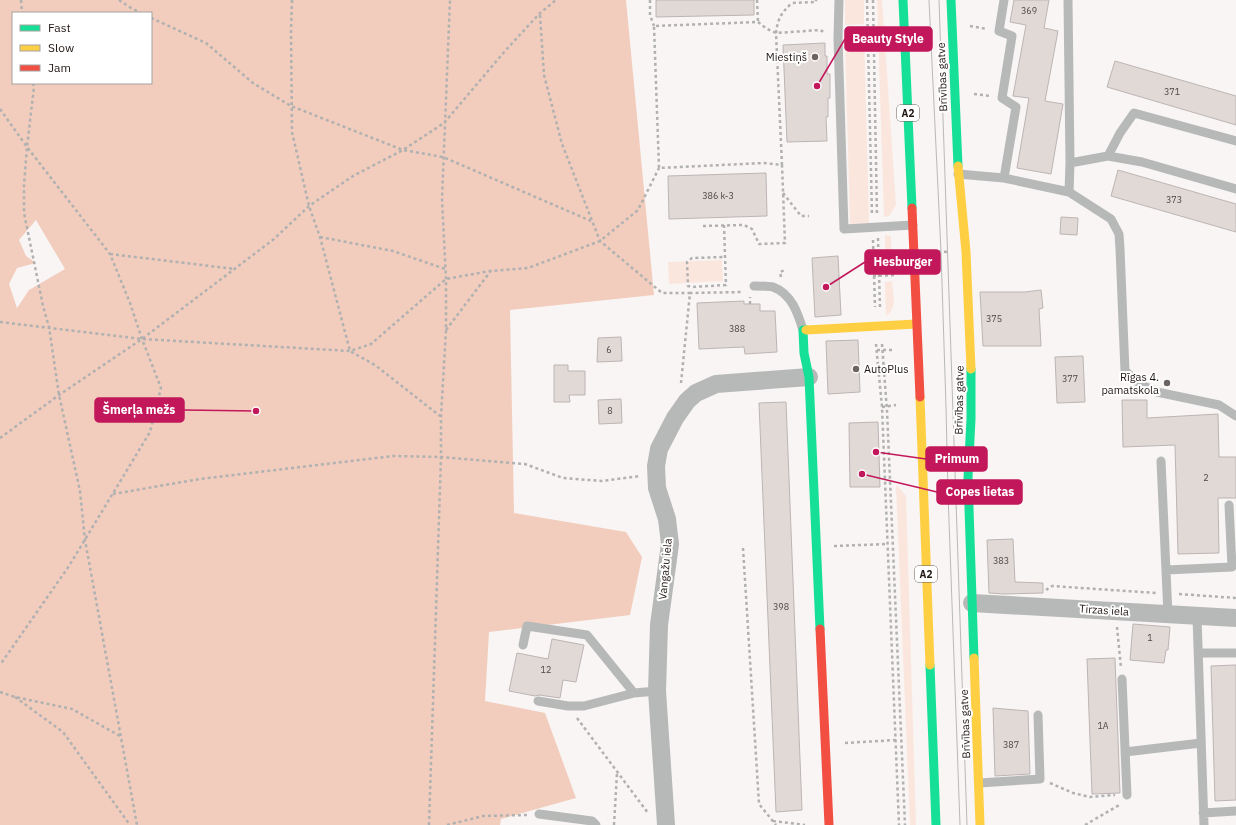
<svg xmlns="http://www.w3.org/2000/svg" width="1236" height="825" viewBox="0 0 1236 825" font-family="'IBM Plex Sans',sans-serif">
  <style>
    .green { fill: #fbe6dd }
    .forest { fill: #f2cdbd; fill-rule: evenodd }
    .building { fill: #e0d9d6; stroke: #bcb5b3 }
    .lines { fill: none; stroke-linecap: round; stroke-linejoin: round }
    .path { stroke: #b0b1b0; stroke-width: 2.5; stroke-dasharray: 3 3; stroke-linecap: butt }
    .lane { stroke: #b7b9b8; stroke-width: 9 }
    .street { stroke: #b7b9b8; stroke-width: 18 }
    .fast { stroke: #16e098; stroke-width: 9 }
    .slow { stroke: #ffcf43; stroke-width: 9 }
    .jam { stroke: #f24e42; stroke-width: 9 }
    .tram { stroke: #b8b9b8; stroke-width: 1 }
    .poi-dot { fill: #6c6461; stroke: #fff; stroke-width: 1.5 }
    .labels { text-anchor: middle; stroke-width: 4; stroke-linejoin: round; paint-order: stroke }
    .number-label { font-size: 9px; fill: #514743 }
    .shield { fill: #fff; stroke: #645c59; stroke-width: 1 }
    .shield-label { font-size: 10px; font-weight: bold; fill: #211612 }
    .poi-label { font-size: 11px; fill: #211612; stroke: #fff; text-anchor: end }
    .street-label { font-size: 11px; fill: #211612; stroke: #fff }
    .leader { fill: none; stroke: #c2185b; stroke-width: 1.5 }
    .callout-dot { fill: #c2185b; stroke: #fff; stroke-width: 1.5 }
    .callout { fill: #c2185b; stroke: #c2185b; stroke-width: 1.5 }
    .callout-label { font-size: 12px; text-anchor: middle; font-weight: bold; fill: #fff }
  </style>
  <rect width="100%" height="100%" fill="#f8f5f4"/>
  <!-- green -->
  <path class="green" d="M 845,0 L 864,0 L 864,24 L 845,25 Z
    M 877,0 L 882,0 L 896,205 L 889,216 L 884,217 Z
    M 852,32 L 864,32 L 869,223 L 850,224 L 845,41 L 850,40 Z
    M 885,235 L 891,236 L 892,268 L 885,268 Z
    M 722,260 L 723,281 L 669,284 L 668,262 Z
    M 892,281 C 893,293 898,309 886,316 L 885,282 Z
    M 896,485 L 902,491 L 906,496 L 916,825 L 910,825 Z"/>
  <!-- forest -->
  <path class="forest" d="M 0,0 L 626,0 L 654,295 L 510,310 L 514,513 L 626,532 L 642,557 L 630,615 L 489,632 L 485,701 L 545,713 L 576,798 L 501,819 L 500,825 L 0,825 ZM 13,13 L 151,13 L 151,83 L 13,83 ZM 36,220 L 65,269 L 29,290 L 17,308 L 9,284 L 17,268 L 36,263 L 26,256 L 19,240 Z"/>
  <!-- building -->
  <path class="building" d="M 656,0 L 754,0 L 754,15 L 656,17 Z
    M 1014,0 L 1049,0 L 1044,28 L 1058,31 L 1045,101 L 1063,104 L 1051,174 L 1017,168 L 1029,98 L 1013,96 L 1026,25 L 1010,22 Z
    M 825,43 L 825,56 L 827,56 L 827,74 L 830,74 L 830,98 L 828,98 L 828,117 L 826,117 L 827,141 L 787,142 L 783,45 Z
    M 1115,61 L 1236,96 L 1236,125 L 1107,87 Z
    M 1118,170 L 1236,204 L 1236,232 L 1111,196 Z
    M 766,173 L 767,216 L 669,219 L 668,176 Z
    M 1061,217 L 1078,218 L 1077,235 L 1060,234 Z
    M 838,256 L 841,315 L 815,317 L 812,258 Z
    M 1041,290 L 1043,308 L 1039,309 L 1041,346 L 983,346 L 980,292 L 1025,292 Z
    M 744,301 L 744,304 L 760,304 L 760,311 L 775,311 L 777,352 L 745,354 L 744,347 L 699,349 L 697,303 Z
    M 621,337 L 622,361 L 597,362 L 598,338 Z
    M 858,340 L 860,392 L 828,394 L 826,341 Z
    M 1083,356 L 1085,402 L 1057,403 L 1055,357 Z
    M 554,365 L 568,365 L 568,371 L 585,371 L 585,395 L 569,395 L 570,402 L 554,402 Z
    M 621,399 L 622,423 L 599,424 L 598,400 Z
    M 1122,400 L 1147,400 L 1147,418 L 1218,414 L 1219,457 L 1236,457 L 1236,498 L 1218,498 L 1219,553 L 1178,554 L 1175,445 L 1123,447 Z
    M 786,402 L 802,810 L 776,812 L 759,403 Z
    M 878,422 L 880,487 L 850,487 L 849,423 Z
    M 1013,539 L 1015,582 L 1043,583 L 1043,593 L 1004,594 L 989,593 L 987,540 Z
    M 1133,624 L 1170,627 L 1168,650 L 1166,650 L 1164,663 L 1130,660 Z
    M 552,639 L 584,645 L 576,682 L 563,680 L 560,698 L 539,695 L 535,696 L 509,691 L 517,653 L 548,659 Z
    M 1115,658 L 1120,793 L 1092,794 L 1087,659 Z
    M 1236,665 L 1236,800 L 1215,801 L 1211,666 Z
    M 993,708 L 1028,711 L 1030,774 L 995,776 Z"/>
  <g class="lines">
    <!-- path -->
    <path class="path" d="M 21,0 L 22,13
      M 119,0 L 131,8 L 141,13
      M 292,0 L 291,30 L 292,132 L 309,206 L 320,237 L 350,351 L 375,365 L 440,416
      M 650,0 L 650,15 L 654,26
      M 757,0 L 758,22
      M 867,0 L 872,215
      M 873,0 L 877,215
      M 540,15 L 544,75 L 562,144 L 600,241 L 662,293 L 690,293
      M 151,18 L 206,43 L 253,83 L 291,106 L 403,150 L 443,157 L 591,221
      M 970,26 L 987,29
      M 850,28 L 867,28
      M 33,83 L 34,87 L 27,147 L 24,185 L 24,213 L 43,306 L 49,327 L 59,395 L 80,491 L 85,540 L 137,825
      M 974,94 L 991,96
      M 0,109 L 27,147 L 110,254 L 130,303 L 142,339 L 161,388 L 150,432 L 69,566 L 0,665
      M 782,165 L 776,33 C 778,18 781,13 792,3 L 816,2 L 816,0
      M 783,193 L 801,216 L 809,216
      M 724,225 L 726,285 L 692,287 L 688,286 L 687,262 L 692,258 L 725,257
      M 703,226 L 744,225 L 752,229 L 759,244 L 785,243 L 782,165 L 764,163 L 659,168 L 654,26 L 758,22 L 767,29 L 776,33 L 820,30 L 826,33
      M 320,237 L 393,251 L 445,269
      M 878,238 L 880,307
      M 873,240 L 875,307
      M 934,253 L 934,251 L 948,252
      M 110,254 L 235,269
      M 873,276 L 894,275
      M 781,277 L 780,272 L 785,270
      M 750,304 L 750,297
      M 0,322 L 142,339 L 350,351 L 371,344 L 446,279 L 490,271 L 528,268 L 600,241 L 638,210 L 659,168
      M 446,330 L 490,272
      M 876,344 L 882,407 L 899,825
      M 882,344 L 887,411 L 905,825
      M 877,350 L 894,350
      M 681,383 L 690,293 L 743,292
      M 882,407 L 896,405
      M 0,438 L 59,395 L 142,339 L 274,239 L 309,206 L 353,176 L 403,150 L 444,123 L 505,51 L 539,14 L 556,0
      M 113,494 L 200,479 L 393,456 L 441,457 L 525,464 L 563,478 L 602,481 L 640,476
      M 834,546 L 888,544
      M 743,548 L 759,804 L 776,825
      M 1046,590 L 1052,586 L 1156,593
      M 1179,594 L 1236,598
      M 1117,627 L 1121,668
      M 0,692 L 15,697 L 72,709 L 120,736
      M 15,697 L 63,732 L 130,825
      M 577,718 L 648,813
      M 845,743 L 896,740
      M 1050,783 L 1073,793 L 1090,797 L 1115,795
      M 773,821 L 805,825
      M 429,825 L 441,457 L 441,416 L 446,330 L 446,279 L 442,199 L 450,0
      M 447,825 L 483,816 L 528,815
      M 614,825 L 617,773
      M 1085,825 L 1121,804"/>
    <!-- lane -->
    <path class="lane" d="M 839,0 L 838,38 L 844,229 L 913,225
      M 1068,0 L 1070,163 L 1069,192
      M 1108,156 L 1120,133 L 1134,113 L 1236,141
      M 1070,163 L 1108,156 L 1142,162 L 1236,189
      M 958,174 L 1004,178 L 1069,192 L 1111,219 L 1119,234 L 1120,249 L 1125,371 L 1140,384 L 1157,392 L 1219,405 L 1236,416
      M 1004,178 L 1016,107 L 1002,98 L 1012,36 L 999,31 L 1004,0
      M 754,286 C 760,286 768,286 773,287 C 792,294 798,314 803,330
      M 1161,461 L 1168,615
      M 1166,570 L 1232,567 L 1229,505
      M 1197,617 L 1204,825
      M 523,645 L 527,626 L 587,635 L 634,693
      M 1199,653 L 1236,653
      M 1122,679 L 1127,795
      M 538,701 L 568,706 L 584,706 L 634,693 L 657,691
      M 1125,752 L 1201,743
      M 979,783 L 1040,779 L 1038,715
      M 1203,813 L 1236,811
      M 539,814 L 592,821 L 596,825"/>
    <!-- street -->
    <path class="street" d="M 972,603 L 1236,618
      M 666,825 L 657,691 L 659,625 L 670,544 L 667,519 L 657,488 L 656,466 L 659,449 L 675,418 L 687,401 L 696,393 L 716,384 L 809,377"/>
    <!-- fast -->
    <path class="fast" d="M 903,0 L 912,208
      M 951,0 L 958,166
      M 806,330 L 803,330 L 804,353 L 809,377 L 820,629
      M 971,369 L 971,419 L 968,478 L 974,658
      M 930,665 L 936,825"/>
    <!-- slow -->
    <path class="slow" d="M 958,166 L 966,252 L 971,369
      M 806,330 L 916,324
      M 920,397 L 930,665
      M 974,658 L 980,825"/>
    <!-- jam -->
    <path class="jam" d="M 912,208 L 920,397
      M 820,629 L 829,825"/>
    <!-- tram -->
    <path class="tram" d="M 929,0 L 941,252 L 946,407 L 948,493 L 960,825
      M 939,0 L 967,825"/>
  </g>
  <!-- markers -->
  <g class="poi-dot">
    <circle cx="815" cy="57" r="4"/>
    <circle cx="856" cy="369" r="4"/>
    <circle cx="1167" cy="383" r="4"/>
  </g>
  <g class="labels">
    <!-- number labels -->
    <g class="number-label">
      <text x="1029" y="14">369</text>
      <text x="1172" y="95">371</text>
      <text x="718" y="199">386 k-3</text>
      <text x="1174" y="203">373</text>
      <text x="994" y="322">375</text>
      <text x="737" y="332">388</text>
      <text x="609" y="353">6</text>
      <text x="1070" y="382">377</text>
      <text x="610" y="414">8</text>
      <text x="1206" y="481">2</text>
      <text x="1001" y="564">383</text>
      <text x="781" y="610">398</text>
      <text x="1150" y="641">1</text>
      <text x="546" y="673">12</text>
      <text x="1103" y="729">1A</text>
      <text x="1011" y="748">387</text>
    </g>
    <!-- shield labels -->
    <g class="shield">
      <rect x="897" y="105" width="22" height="16" rx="3"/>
      <rect x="915" y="566" width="22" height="16" rx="3"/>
    </g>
    <g class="shield-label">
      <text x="908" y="117">A2</text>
      <text x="926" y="578">A2</text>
    </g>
    <!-- poi labels -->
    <g class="poi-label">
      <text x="807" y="61">Miestiņš</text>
      <text x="864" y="373" text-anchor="start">AutoPlus</text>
      <text x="1159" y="381">Rīgas 4.<tspan x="1159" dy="13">pamatskola</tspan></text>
    </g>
    <!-- street labels -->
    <g class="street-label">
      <text transform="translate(942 77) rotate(-92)" y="4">Brīvības gatve</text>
      <text transform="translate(959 400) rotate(-89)" y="4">Brīvības gatve</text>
      <text transform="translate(665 569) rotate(-85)" y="4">Vangažu iela</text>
      <text transform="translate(1104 610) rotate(4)" y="4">Tirzas iela</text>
      <text transform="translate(965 724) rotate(-92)" y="4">Brīvības gatve</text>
    </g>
  </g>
  <!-- callouts -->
  <path class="leader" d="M817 86L845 39M826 287L865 262M256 411L184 410M876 452L926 459M862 474L937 492"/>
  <g class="callout-dot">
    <circle cx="817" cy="86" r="4"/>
    <circle cx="826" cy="287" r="4"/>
    <circle cx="256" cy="411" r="4"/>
    <circle cx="876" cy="452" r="4"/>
    <circle cx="862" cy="474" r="4"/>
  </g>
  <g class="callout">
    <rect x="845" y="27" width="87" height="24" rx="4"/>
    <rect x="865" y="250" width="75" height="24" rx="4"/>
    <rect x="95" y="398" width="89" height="24" rx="4"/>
    <rect x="926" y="447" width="61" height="24" rx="4"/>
    <rect x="937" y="480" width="85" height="24" rx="4"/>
  </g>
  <g class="callout-label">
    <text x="888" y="43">Beauty Style</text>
    <text x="903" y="266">Hesburger</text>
    <text x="139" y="414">Šmerļa mežs</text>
    <text x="957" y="463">Primum</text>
    <text x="980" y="496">Copes lietas</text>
  </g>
  <!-- legend -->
  <rect x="12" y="12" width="140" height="72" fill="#ffffff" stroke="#a6a2a0"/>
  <rect x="20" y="25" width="20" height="6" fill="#16e098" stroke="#a6a2a0"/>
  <text x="48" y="32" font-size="12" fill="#211612">Fast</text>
  <rect x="20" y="45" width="20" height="6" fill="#ffcf43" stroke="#a6a2a0"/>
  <text x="48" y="52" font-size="12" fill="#211612">Slow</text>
  <rect x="20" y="65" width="20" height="6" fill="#f24e42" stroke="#a6a2a0"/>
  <text x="48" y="72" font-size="12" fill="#211612">Jam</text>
</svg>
